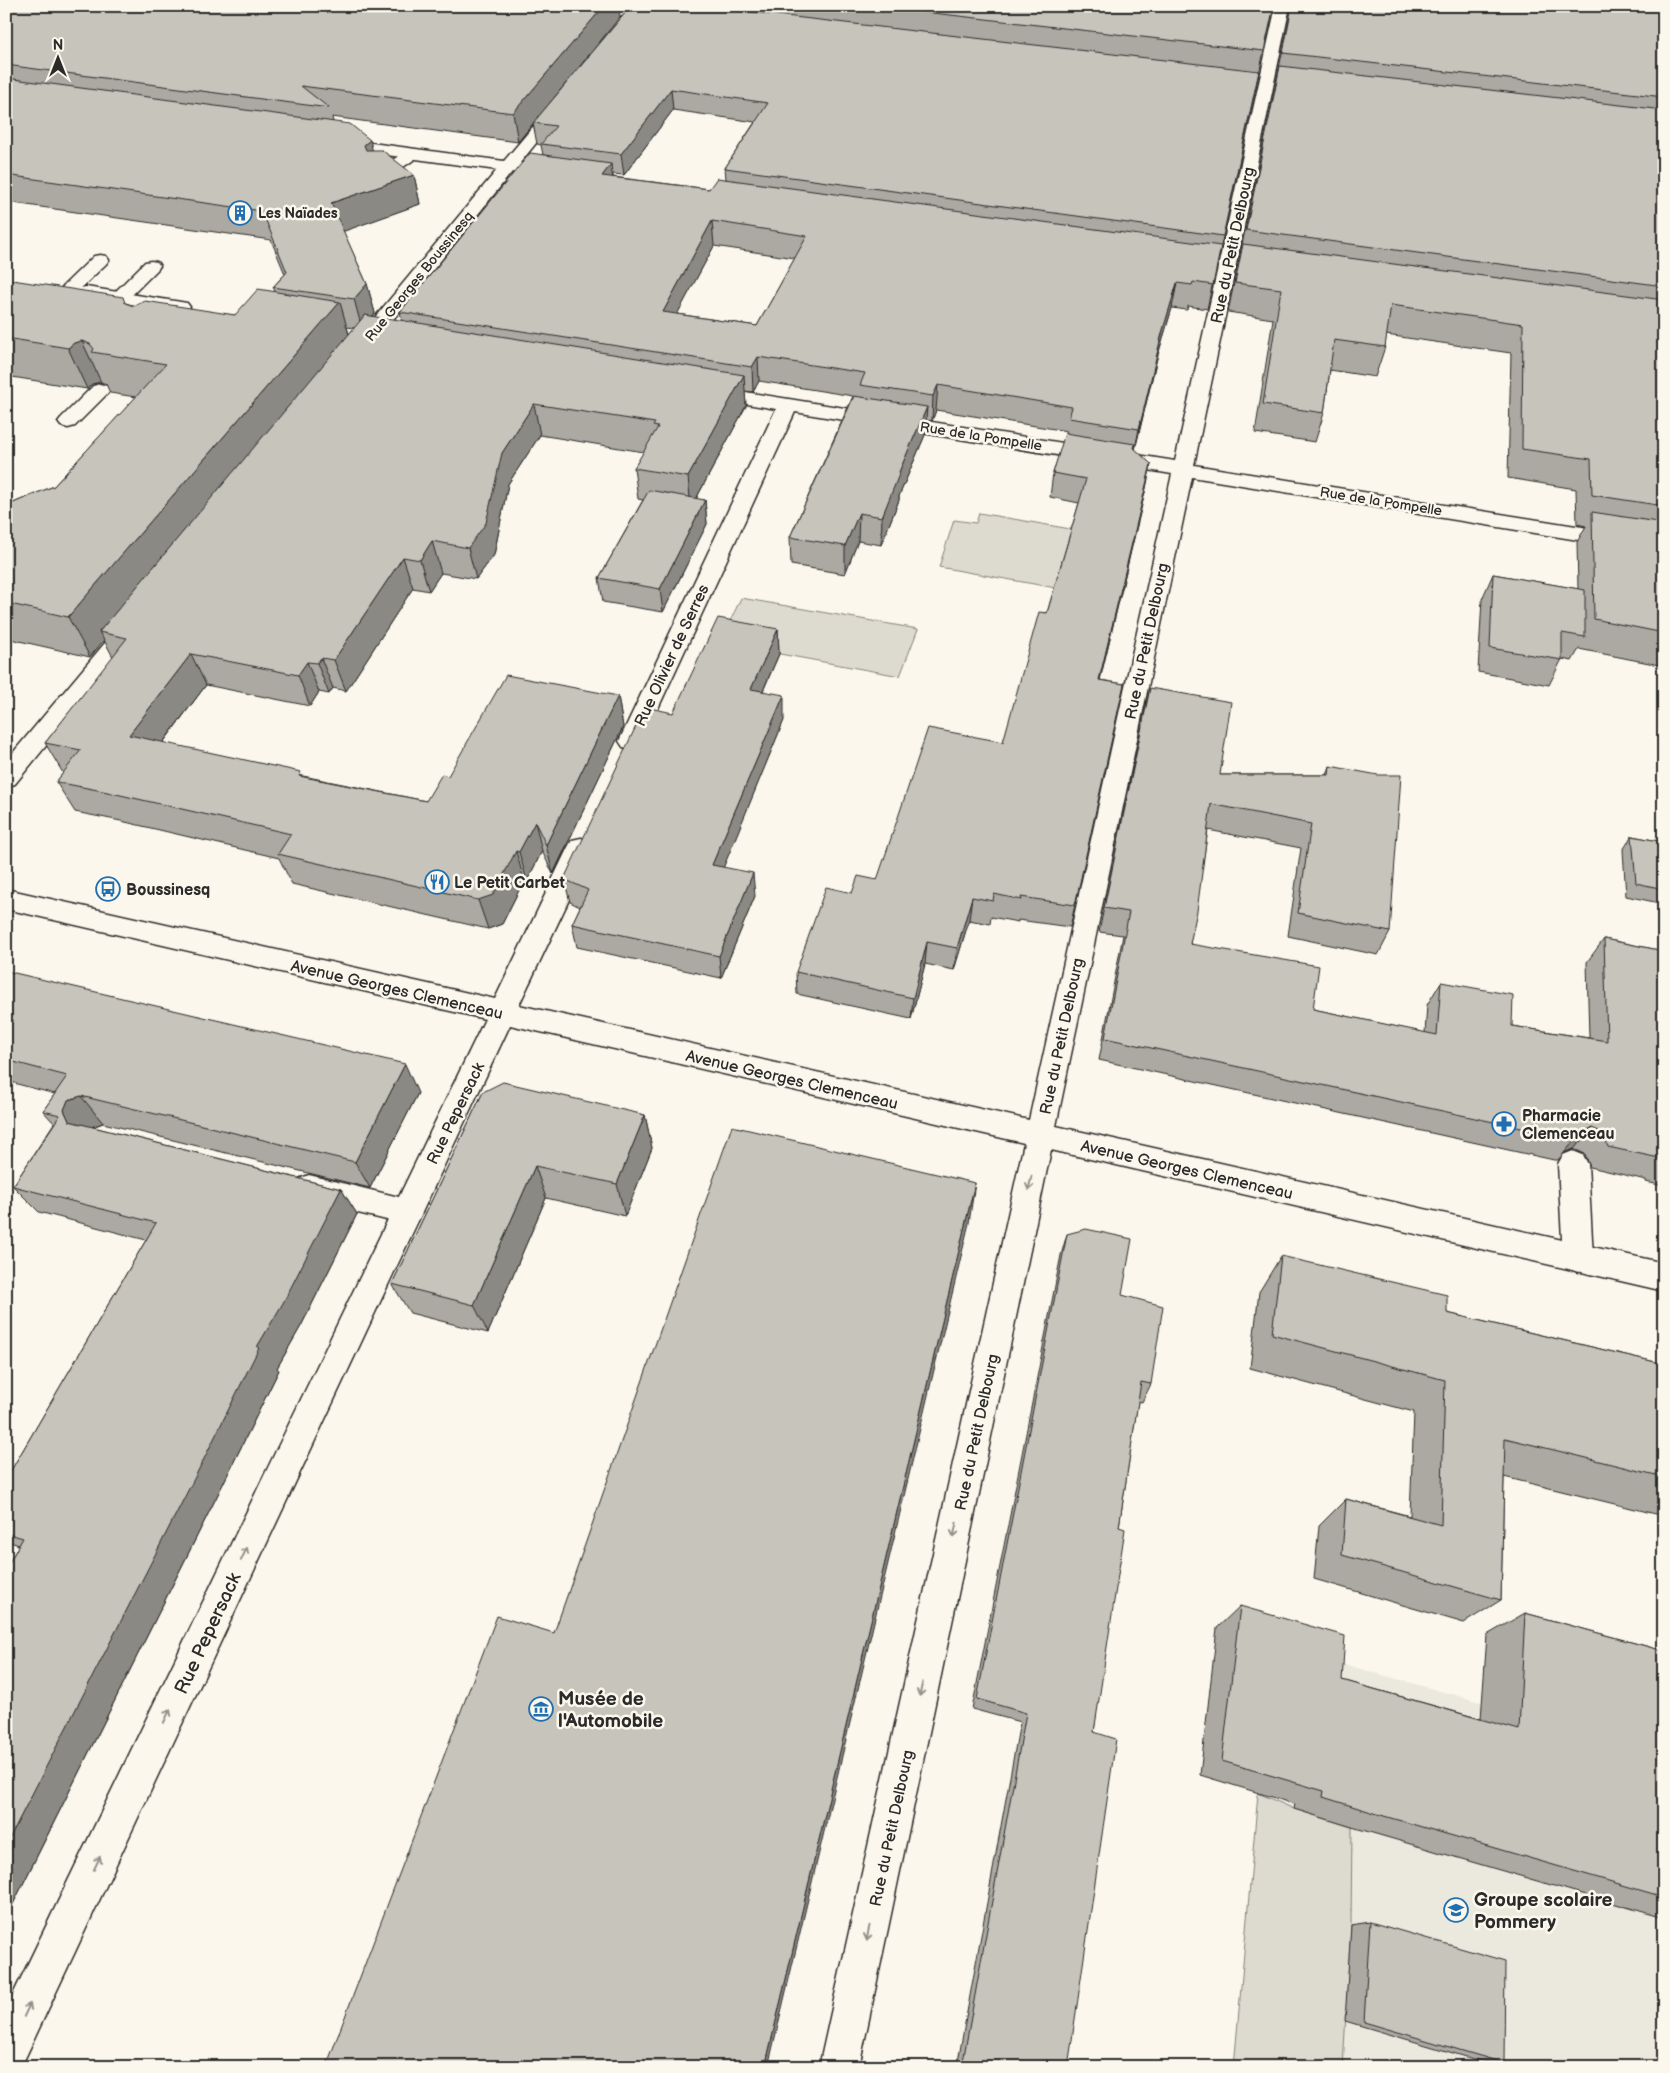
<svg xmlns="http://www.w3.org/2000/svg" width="1670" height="2073" viewBox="0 0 1670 2073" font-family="'Balsamiq Sans',sans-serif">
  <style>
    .built { fill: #ebe8de }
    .green { fill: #dddad0; stroke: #84827e }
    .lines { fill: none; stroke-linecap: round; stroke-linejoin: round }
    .lane-casing { stroke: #2b2b2b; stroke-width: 3 }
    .street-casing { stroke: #2b2b2b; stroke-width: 3 }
    .lane { fill: #fbf7ec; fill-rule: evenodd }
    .street { fill: #fbf7ec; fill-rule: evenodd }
    .wall { fill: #aba9a2; stroke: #2b2b2b; fill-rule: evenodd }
    .shaded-wall { fill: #8b8984; stroke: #2b2b2b }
    .building { fill: #c7c4bc; stroke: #2b2b2b; fill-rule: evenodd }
    .oneway { stroke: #93918c }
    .labels { text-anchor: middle; stroke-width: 5; stroke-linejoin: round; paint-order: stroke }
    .far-poi-label { font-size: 14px; font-weight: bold; fill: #2b2b2b; stroke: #fbf7ec; text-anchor: start }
    .far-street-label { font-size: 14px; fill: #2b2b2b; stroke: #fbf7ec }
    .street-label { font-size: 16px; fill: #2b2b2b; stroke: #fbf7ec }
    .poi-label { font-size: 16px; font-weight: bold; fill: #2b2b2b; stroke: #fbf7ec; text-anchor: start }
    .near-street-label { font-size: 19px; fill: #2b2b2b; stroke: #fbf7ec }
    .near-poi-label { font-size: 19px; font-weight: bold; fill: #2b2b2b; stroke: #fbf7ec; text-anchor: start }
  </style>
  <rect width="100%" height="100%" fill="#fbf7ec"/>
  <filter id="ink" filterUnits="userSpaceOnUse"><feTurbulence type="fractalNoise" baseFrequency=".02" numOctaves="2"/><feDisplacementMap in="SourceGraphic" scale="10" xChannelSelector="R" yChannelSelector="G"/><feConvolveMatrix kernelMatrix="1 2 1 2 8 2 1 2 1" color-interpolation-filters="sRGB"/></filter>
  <g filter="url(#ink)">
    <!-- built -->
    <path class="built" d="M 1271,1644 L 1664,1753 L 1664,2067 L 1234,2067 Z"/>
    <!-- green -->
    <path class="green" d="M 979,513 L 1133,540 L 1120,596 L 1058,585 L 1056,588 L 939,567 L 954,520 L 976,523 Z
      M 741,598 L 918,629 L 900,676 L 720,643 Z
      M 1258,1793 L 1294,1809 L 1352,1827 L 1351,1925 L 1343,2067 L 1234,2067 Z"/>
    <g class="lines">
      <!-- lane casing -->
      <g class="lane-casing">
        <path id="lane" d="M 412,149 L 418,151 L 420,154 L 418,157 L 387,178 L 375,178 L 373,175 L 375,172 L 406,151 Z
          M 100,255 L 106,256 L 109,260 L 106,264 L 76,293 L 70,294 L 64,293 L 61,289 L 64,285 L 94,256 Z
          M 151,261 L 157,262 L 160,266 L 157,270 L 126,301 L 120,302 L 114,301 L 111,297 L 114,293 L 145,262 Z
          M 100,384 L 107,386 L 110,390 L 107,394 L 75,426 L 68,428 L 61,426 L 58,422 L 61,418 L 93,386 Z
          M 1573,1151 L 1583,1155 L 1588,1164 L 1593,1258 L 1589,1268 L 1578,1272 L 1567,1268 L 1563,1258 L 1558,1164 L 1563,1155 Z
          M 309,1175 L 407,1199 L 418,1203 L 422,1212 L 418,1221 L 407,1225 L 309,1201 L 299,1197 L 294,1188 L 299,1179 Z"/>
      </g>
      <!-- street casing -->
      <g class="street-casing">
        <path id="street" d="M 571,6 L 612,6 L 661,13 L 666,14 L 668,17 L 666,20 L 661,21 L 578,10 Z
          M 1276,6 L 1290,6 L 1194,465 L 1664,540 L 1664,554 L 1192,477 L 1056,1126 L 1664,1263 L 1664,1291 L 1051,1150 L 859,2067 L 819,2067 L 1024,1143 L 510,1025 L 21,2067 L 6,2067 L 6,2009 L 485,1019 L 6,909 L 6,889 L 495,999 L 568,847 L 572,840 L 581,838 L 590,840 L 594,847 L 519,1005 L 1029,1120 L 1172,474 L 795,412 L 643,741 L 639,747 L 631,749 L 623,747 L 619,741 L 776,409 L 701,396 L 698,392 L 701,388 L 708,386 L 1175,461 Z
          M 558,101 L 563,103 L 566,106 L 520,163 L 561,170 L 563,173 L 561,176 L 555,178 L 512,172 L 366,353 L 359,355 L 352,353 L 350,349 L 352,345 L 497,170 L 335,148 L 329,146 L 327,143 L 329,140 L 335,138 L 504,161 L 553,103 Z
          M 86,287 L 181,302 L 187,303 L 190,307 L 187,311 L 181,312 L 80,296 L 77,292 L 80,288 Z
          M 133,617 L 141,619 L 144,624 L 141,629 L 15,784 L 6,787 L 6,761 L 125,619 Z"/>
      </g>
      <!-- lane -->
      <use href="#lane" class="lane"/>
      <!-- street -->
      <use href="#street" class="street"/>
    </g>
    <!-- wall -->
    <path class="wall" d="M 6,6 L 620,17 L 518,142 L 332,117 L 333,122 L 372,150 L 414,175 L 420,204 L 343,231 L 367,284 L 375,313 L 373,316 L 384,322 L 402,321 L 400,312 L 543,155 L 541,145 L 537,144 L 533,123 L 631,6 L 1274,6 L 1207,309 L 1188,306 L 1187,310 L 1172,308 L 1157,358 L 1135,449 L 1151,464 L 1146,488 L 1100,680 L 1124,684 L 1070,927 L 1018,920 L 1018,922 L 991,917 L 990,924 L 969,920 L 954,970 L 925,964 L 911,1019 L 797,994 L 796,972 L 852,893 L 877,880 L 1003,742 L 1047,613 L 1079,503 L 1050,497 L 1053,473 L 1067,431 L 936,410 L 932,421 L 926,420 L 925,435 L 899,496 L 899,500 L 881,545 L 858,541 L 845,574 L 791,565 L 790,537 L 853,396 L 759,381 L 753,392 L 745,391 L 746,406 L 696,499 L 705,500 L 707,524 L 663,612 L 603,602 L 599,578 L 643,500 L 638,499 L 634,468 L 644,452 L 540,435 L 508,484 L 494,555 L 476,579 L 441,573 L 429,591 L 413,588 L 346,691 L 333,688 L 329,694 L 319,692 L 310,706 L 206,685 L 163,743 L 303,776 L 426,801 L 448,776 L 618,696 L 623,727 L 553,874 L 542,851 L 527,881 L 524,880 L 502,924 L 488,929 L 292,884 L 279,858 L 121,821 L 75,812 L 56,782 L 63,773 L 45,743 L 113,657 L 104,640 L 90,657 L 6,638 L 6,506 L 54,486 L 136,397 L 110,393 L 106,384 L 101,382 L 92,384 L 87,389 L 6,376 L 6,279 L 126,303 L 134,306 L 235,315 L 275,291 L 273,287 L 285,274 L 271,240 L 6,202 ZM 673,110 L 755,122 L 725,168 L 726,179 L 709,189 L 613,177 L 613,174 L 624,175 ZM 714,246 L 795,258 L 757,326 L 677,314 ZM 347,327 L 354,328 L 349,334 Z
      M 1292,6 L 1664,6 L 1664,666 L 1579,649 L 1572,661 L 1562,659 L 1549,685 L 1478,672 L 1482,599 L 1493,574 L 1578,589 L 1577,542 L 1586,526 L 1577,524 L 1576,489 L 1508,478 L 1511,353 L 1386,335 L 1385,347 L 1375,377 L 1330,370 L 1324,413 L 1315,442 L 1255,433 L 1273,319 L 1228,312 Z
      M 778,629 L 779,654 L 763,691 L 784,720 L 723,867 L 755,896 L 721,978 L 577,947 L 572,924 L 580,907 L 570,902 L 564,879 L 673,713 Z
      M 1150,688 L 1220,775 L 1327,775 L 1330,766 L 1390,932 L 1378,955 L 1288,936 L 1301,848 L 1208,830 L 1190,944 L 1313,1009 L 1425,1033 L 1427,1005 L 1441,982 L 1512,1026 L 1589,1038 L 1587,962 L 1604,939 L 1664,951 L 1664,1186 L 1646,1182 L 1646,1180 L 1590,1167 L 1585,1154 L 1574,1149 L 1564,1153 L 1558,1160 L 1554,1160 L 1099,1060 L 1123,935 L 1099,932 L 1144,713 Z
      M 1632,836 L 1664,842 L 1664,904 L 1626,896 L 1623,850 Z
      M 6,971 L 418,1093 L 370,1188 L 103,1123 L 93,1127 L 341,1189 L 357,1214 L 301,1326 L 277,1368 L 279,1370 L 217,1496 L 6,1918 L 6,1568 L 19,1545 L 10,1542 L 6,1540 L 6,1479 L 146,1240 L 39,1212 L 13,1186 L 54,1123 L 43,1111 L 55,1094 L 6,1081 Z
      M 483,1092 L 645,1115 L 652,1148 L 625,1216 L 546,1198 L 488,1333 L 410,1313 L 392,1284 Z
      M 1067,1234 L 1122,1295 L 1151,1384 L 1142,1402 L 1138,1401 L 1119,1527 L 1094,1732 L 1068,2067 L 957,2067 L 1020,1722 L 972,1709 L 1061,1255 Z
      M 1281,1256 L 1447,1313 L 1664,1364 L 1664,1516 L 1504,1477 L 1501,1600 L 1464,1623 L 1314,1579 L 1319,1526 L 1346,1499 L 1410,1516 L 1414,1412 L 1250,1368 L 1259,1292 Z
      M 1240,1606 L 1342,1680 L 1481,1719 L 1487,1635 L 1525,1613 L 1664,1651 L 1664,1918 L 1352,1827 L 1294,1809 L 1295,1804 L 1200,1775 L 1217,1628 Z
      M 1370,1922 L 1504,2063 L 1480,2061 L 1345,2021 L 1351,1925 Z"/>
    <!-- shaded-wall -->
    <path class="shaded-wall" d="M 604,6 L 619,6 L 620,17 L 518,142 L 513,113 Z
      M 671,89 L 673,110 L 624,175 L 621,154 Z
      M 370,140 L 377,169 L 371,174 L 364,145 Z
      M 611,164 L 614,188 L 602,176 Z
      M 414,175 L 420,204 L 339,233 L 331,203 Z
      M 712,221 L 714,246 L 665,337 L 663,312 Z
      M 1177,283 L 1172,308 L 1157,358 L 1134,454 L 1139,429 L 1162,333 Z
      M 367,284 L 375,313 L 362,329 L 354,299 Z
      M 340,302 L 351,342 L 99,632 L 104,640 L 90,657 L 68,617 Z
      M 82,341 L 101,382 L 92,384 L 87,389 L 68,348 L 74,343 Z
      M 758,357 L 759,381 L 753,392 L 752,367 Z
      M 744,375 L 746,406 L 691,508 L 688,477 Z
      M 938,385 L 936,410 L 932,421 L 933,396 Z
      M 534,404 L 540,435 L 508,484 L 494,555 L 476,579 L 468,548 L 502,453 Z
      M 927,407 L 925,435 L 899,496 L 899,500 L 881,545 L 882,517 L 899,472 Z
      M 1151,464 L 1146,488 L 1094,704 L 1099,680 Z
      M 705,500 L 707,524 L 663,612 L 660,589 Z
      M 859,513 L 858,541 L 845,574 L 845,546 Z
      M 432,541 L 441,573 L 429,591 L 420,560 Z
      M 403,557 L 413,588 L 346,691 L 334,660 Z
      M 778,629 L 779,654 L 753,713 L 751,689 Z
      M 191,654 L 206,685 L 145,766 L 129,735 Z
      M 321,658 L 333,688 L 329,694 L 317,663 Z
      M 307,662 L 319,692 L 310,706 L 298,675 Z
      M 784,695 L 784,720 L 715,888 L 712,865 Z
      M 618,696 L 623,727 L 553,874 L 546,845 Z
      M 535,822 L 542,851 L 527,881 L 519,852 Z
      M 516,851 L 524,880 L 502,924 L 488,929 L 478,900 Z
      M 753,873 L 755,896 L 721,978 L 719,956 Z
      M 972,897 L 969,920 L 954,970 L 957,948 Z
      M 927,942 L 925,964 L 911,1019 L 913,998 Z
      M 405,1064 L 418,1093 L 370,1188 L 355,1162 Z
      M 81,1096 L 103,1123 L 91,1127 L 69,1121 L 64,1110 L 68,1100 Z
      M 645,1115 L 652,1148 L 625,1216 L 617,1184 Z
      M 1592,1128 L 1574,1149 L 1564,1153 L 1576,1139 L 1580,1133 Z
      M 535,1166 L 546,1198 L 488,1333 L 474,1305 Z
      M 975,1183 L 969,1223 L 768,2067 L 765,2067 Z
      M 341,1189 L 357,1214 L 301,1326 L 277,1368 L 279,1370 L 217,1496 L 6,1918 L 6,1845 L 257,1347 Z"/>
    <!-- building -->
    <path class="building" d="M 6,6 L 604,6 L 513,113 L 301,86 L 329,108 L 6,65 Z
      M 631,6 L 699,6 L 1259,71 L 1223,236 L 725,168 L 768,103 L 671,89 L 621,154 L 541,144 L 556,126 L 533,123 Z
      M 872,6 L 1274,6 L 1264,51 Z
      M 1292,6 L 1664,6 L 1664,97 L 1283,53 Z
      M 1280,66 L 1664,110 L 1664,286 L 1246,230 Z
      M 6,78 L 350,124 L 370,140 L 364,145 L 366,150 L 382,150 L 414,175 L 331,203 L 367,284 L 354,299 L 273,287 L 287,272 L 262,211 L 6,175 Z
      M 530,153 L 611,164 L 602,176 L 709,189 L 717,178 L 1221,246 L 1213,285 L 1193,282 L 1192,285 L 1177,283 L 1162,333 L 1139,429 L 1069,418 L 1072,407 L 938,385 L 933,396 L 860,385 L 865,373 L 758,357 L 752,367 L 400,312 ZM 712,221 L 807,236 L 757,326 L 663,312 Z
      M 1243,244 L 1664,300 L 1664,506 L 1592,495 L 1591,459 L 1522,449 L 1523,324 L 1391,305 L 1385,347 L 1334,340 L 1324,413 L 1263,404 L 1281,289 L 1235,283 Z
      M 6,279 L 123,297 L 125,303 L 134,306 L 145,301 L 235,315 L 258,289 L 340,302 L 68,617 L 6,603 L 6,506 L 54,486 L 166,364 L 92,352 L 94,349 L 90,344 L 82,341 L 74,343 L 68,348 L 6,338 Z
      M 365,315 L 382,318 L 384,322 L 387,318 L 744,375 L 688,477 L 634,468 L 658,427 L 653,426 L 655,423 L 534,404 L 502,453 L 486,523 L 468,548 L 432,541 L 420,560 L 403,557 L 334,660 L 321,658 L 317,663 L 307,662 L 298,675 L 191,654 L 129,735 L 301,772 L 299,776 L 426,801 L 442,774 L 448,776 L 506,675 L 618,696 L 546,845 L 535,822 L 519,852 L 516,851 L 493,895 L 478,900 L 278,854 L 291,834 L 103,791 L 56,782 L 81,750 L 45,743 L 127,638 L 99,632 Z
      M 854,396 L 927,407 L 899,472 L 900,472 L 882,517 L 859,513 L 845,546 L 790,537 Z
      M 1065,433 L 1135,444 L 1134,448 L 1151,464 L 1099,680 L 1124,684 L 1075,905 L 1021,897 L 1022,900 L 994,894 L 993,901 L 972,897 L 957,948 L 927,942 L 913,998 L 796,972 L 826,887 L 852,893 L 858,876 L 877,880 L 928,728 L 1003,742 L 1039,612 L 1047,613 L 1086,479 L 1053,473 Z
      M 649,490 L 705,500 L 660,589 L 599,578 Z
      M 1592,512 L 1664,523 L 1664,633 L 1594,619 Z
      M 1493,574 L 1585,590 L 1585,637 L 1562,633 L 1562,660 L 1490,648 Z
      M 718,618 L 778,629 L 751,689 L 784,695 L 712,865 L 753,873 L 719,956 L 572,924 L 588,890 L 564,879 L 645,707 L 673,713 Z
      M 1150,688 L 1231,702 L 1220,775 L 1329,775 L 1330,766 L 1378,775 L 1401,775 L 1390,932 L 1298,913 L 1311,824 L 1211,804 L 1197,911 L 1190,944 L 1319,966 L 1313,1009 L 1437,1035 L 1441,982 L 1513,995 L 1512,1026 L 1607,1041 L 1604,939 L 1664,951 L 1664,1159 L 1608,1147 L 1603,1133 L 1592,1128 L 1580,1133 L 1576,1139 L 1572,1139 L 1105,1038 L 1129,912 L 1104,908 Z
      M 1632,836 L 1664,842 L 1664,889 L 1636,883 Z
      M 6,971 L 405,1064 L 355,1162 L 81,1096 L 68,1100 L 64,1110 L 69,1121 L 341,1189 L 283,1303 L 257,1347 L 259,1348 L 195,1477 L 6,1845 L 6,1568 L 23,1538 L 6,1533 L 6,1479 L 156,1223 L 13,1186 L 60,1115 L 43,1111 L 67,1076 L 6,1060 Z
      M 503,1082 L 645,1115 L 617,1184 L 535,1166 L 474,1305 L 392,1284 L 483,1092 Z
      M 732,1126 L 975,1183 L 765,2067 L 326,2067 L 497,1616 L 554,1633 Z
      M 1086,1229 L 1132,1239 L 1122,1295 L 1163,1306 L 1151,1384 L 1141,1382 L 1119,1527 L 1125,1529 L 1094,1732 L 1116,1739 L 1068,2067 L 962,2067 L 1026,1713 L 977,1699 L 1067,1234 Z
      M 1281,1256 L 1447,1295 L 1447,1313 L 1664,1364 L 1664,1477 L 1505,1438 L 1501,1600 L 1342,1555 L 1346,1499 L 1441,1525 L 1445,1380 L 1272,1334 Z
      M 1240,1606 L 1345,1636 L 1342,1680 L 1519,1730 L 1525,1613 L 1664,1651 L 1664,1897 L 1384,1816 L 1323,1797 L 1324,1791 L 1222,1761 Z
      M 1370,1922 L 1505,1961 L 1504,2063 L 1364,2022 Z"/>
    <!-- one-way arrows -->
    <defs><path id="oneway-shaft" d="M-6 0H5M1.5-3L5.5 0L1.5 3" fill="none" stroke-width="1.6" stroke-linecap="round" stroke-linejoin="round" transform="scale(1.25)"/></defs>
    <g class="oneway">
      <use href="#oneway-shaft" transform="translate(1030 1183) rotate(102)"/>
      <use href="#oneway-shaft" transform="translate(955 1530) rotate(102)"/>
      <use href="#oneway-shaft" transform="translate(244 1554) rotate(-65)"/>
      <use href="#oneway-shaft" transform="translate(921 1689) rotate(102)"/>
      <use href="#oneway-shaft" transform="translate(167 1716) rotate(-65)"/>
      <use href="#oneway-shaft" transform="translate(97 1863) rotate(-65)"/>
      <use href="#oneway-shaft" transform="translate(868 1933) rotate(102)"/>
      <use href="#oneway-shaft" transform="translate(27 2010) rotate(-65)"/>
    </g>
  </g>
  <!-- icons -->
  <defs>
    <g id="building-ring" transform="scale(1.25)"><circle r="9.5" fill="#fbf7ec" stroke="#1f6fb2" stroke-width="1.5"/><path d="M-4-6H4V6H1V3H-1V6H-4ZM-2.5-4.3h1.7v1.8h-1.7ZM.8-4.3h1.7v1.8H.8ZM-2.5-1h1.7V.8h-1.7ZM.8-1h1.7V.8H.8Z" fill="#1f6fb2"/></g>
    <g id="restaurant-ring" transform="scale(1.25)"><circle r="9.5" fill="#fbf7ec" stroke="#1f6fb2" stroke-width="1.5"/><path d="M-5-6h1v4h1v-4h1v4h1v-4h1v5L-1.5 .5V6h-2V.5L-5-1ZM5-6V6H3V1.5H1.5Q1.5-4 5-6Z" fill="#1f6fb2"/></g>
    <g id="bus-ring" transform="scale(1.25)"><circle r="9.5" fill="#fbf7ec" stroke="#1f6fb2" stroke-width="1.5"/><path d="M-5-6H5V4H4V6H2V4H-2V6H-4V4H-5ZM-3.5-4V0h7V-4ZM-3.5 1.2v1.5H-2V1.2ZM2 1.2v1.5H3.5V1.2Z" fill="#1f6fb2"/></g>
    <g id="pharmacy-ring" transform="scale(1.25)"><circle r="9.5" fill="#fbf7ec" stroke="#1f6fb2" stroke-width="1.5"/><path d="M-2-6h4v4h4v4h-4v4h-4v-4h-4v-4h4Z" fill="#1f6fb2"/></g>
    <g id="museum-ring" transform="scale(1.25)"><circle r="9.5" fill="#fbf7ec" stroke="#1f6fb2" stroke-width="1.5"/><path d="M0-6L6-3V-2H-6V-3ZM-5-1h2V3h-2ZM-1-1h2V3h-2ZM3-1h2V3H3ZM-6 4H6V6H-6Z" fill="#1f6fb2"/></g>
    <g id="school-ring" transform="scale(1.25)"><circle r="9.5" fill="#fbf7ec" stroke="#1f6fb2" stroke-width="1.5"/><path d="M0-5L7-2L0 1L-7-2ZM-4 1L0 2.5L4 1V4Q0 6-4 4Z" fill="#1f6fb2"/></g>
  </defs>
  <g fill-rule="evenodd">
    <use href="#building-ring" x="240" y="213"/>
    <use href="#restaurant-ring" x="437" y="882"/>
    <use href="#bus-ring" x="108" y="889"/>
    <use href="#pharmacy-ring" x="1504" y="1124"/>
    <use href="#museum-ring" x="541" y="1709"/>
    <use href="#school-ring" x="1456" y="1910"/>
  </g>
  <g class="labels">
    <!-- far-poi labels -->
    <g class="far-poi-label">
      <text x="258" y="218">Les Naïades</text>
    </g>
    <!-- far-street labels -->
    <g class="far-street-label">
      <text transform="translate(419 276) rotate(-51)" y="5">Rue Georges Boussinesq</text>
      <text transform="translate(981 436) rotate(9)" y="5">Rue de la Pompelle</text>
      <text transform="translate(1381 501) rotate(9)" y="5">Rue de la Pompelle</text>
    </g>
    <!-- street labels -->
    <g class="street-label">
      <text transform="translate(1232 245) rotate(-78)" y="6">Rue du Petit Delbourg</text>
      <text transform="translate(1146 641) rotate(-78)" y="6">Rue du Petit Delbourg</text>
      <text transform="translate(671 655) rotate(-65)" y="6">Rue Olivier de Serres</text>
      <text transform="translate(397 989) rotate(13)" y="6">Avenue Georges Clemenceau</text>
      <text transform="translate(1061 1036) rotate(-78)" y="6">Rue du Petit Delbourg</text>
      <text transform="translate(792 1079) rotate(13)" y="6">Avenue Georges Clemenceau</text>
      <text transform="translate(455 1113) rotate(-64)" y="6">Rue Pepersack</text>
      <text transform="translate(1187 1169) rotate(13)" y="6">Avenue Georges Clemenceau</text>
      <text transform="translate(976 1432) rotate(-78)" y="6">Rue du Petit Delbourg</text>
      <text transform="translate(891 1828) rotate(-78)" y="6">Rue du Petit Delbourg</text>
    </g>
    <!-- poi labels -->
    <g class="poi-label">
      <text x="454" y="888">Le Petit Carbet</text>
      <text x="126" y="895">Boussinesq</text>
      <text x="1522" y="1121">Pharmacie<tspan x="1522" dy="18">Clemenceau</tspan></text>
    </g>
    <!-- near-street labels -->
    <g class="near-street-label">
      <text transform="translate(207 1633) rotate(-65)" y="7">Rue Pepersack</text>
    </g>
    <!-- near-poi labels -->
    <g class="near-poi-label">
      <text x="558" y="1705">Musée de<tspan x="558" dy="22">l'Automobile</tspan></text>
      <text x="1474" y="1906">Groupe scolaire<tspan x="1474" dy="22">Pommery</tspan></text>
    </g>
  </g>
  <!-- margin -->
  <rect width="1670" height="2073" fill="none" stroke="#fbf7ec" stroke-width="25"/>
  <rect x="12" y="12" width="1645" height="2048" fill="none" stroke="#2b2b2b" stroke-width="2" filter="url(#ink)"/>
  <!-- north arrow -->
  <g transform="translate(58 58)" stroke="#fbf7ec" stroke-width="4" paint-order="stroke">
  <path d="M0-4L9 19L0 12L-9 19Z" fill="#2b2b2b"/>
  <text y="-8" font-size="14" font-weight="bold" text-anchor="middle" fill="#2b2b2b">N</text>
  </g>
</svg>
